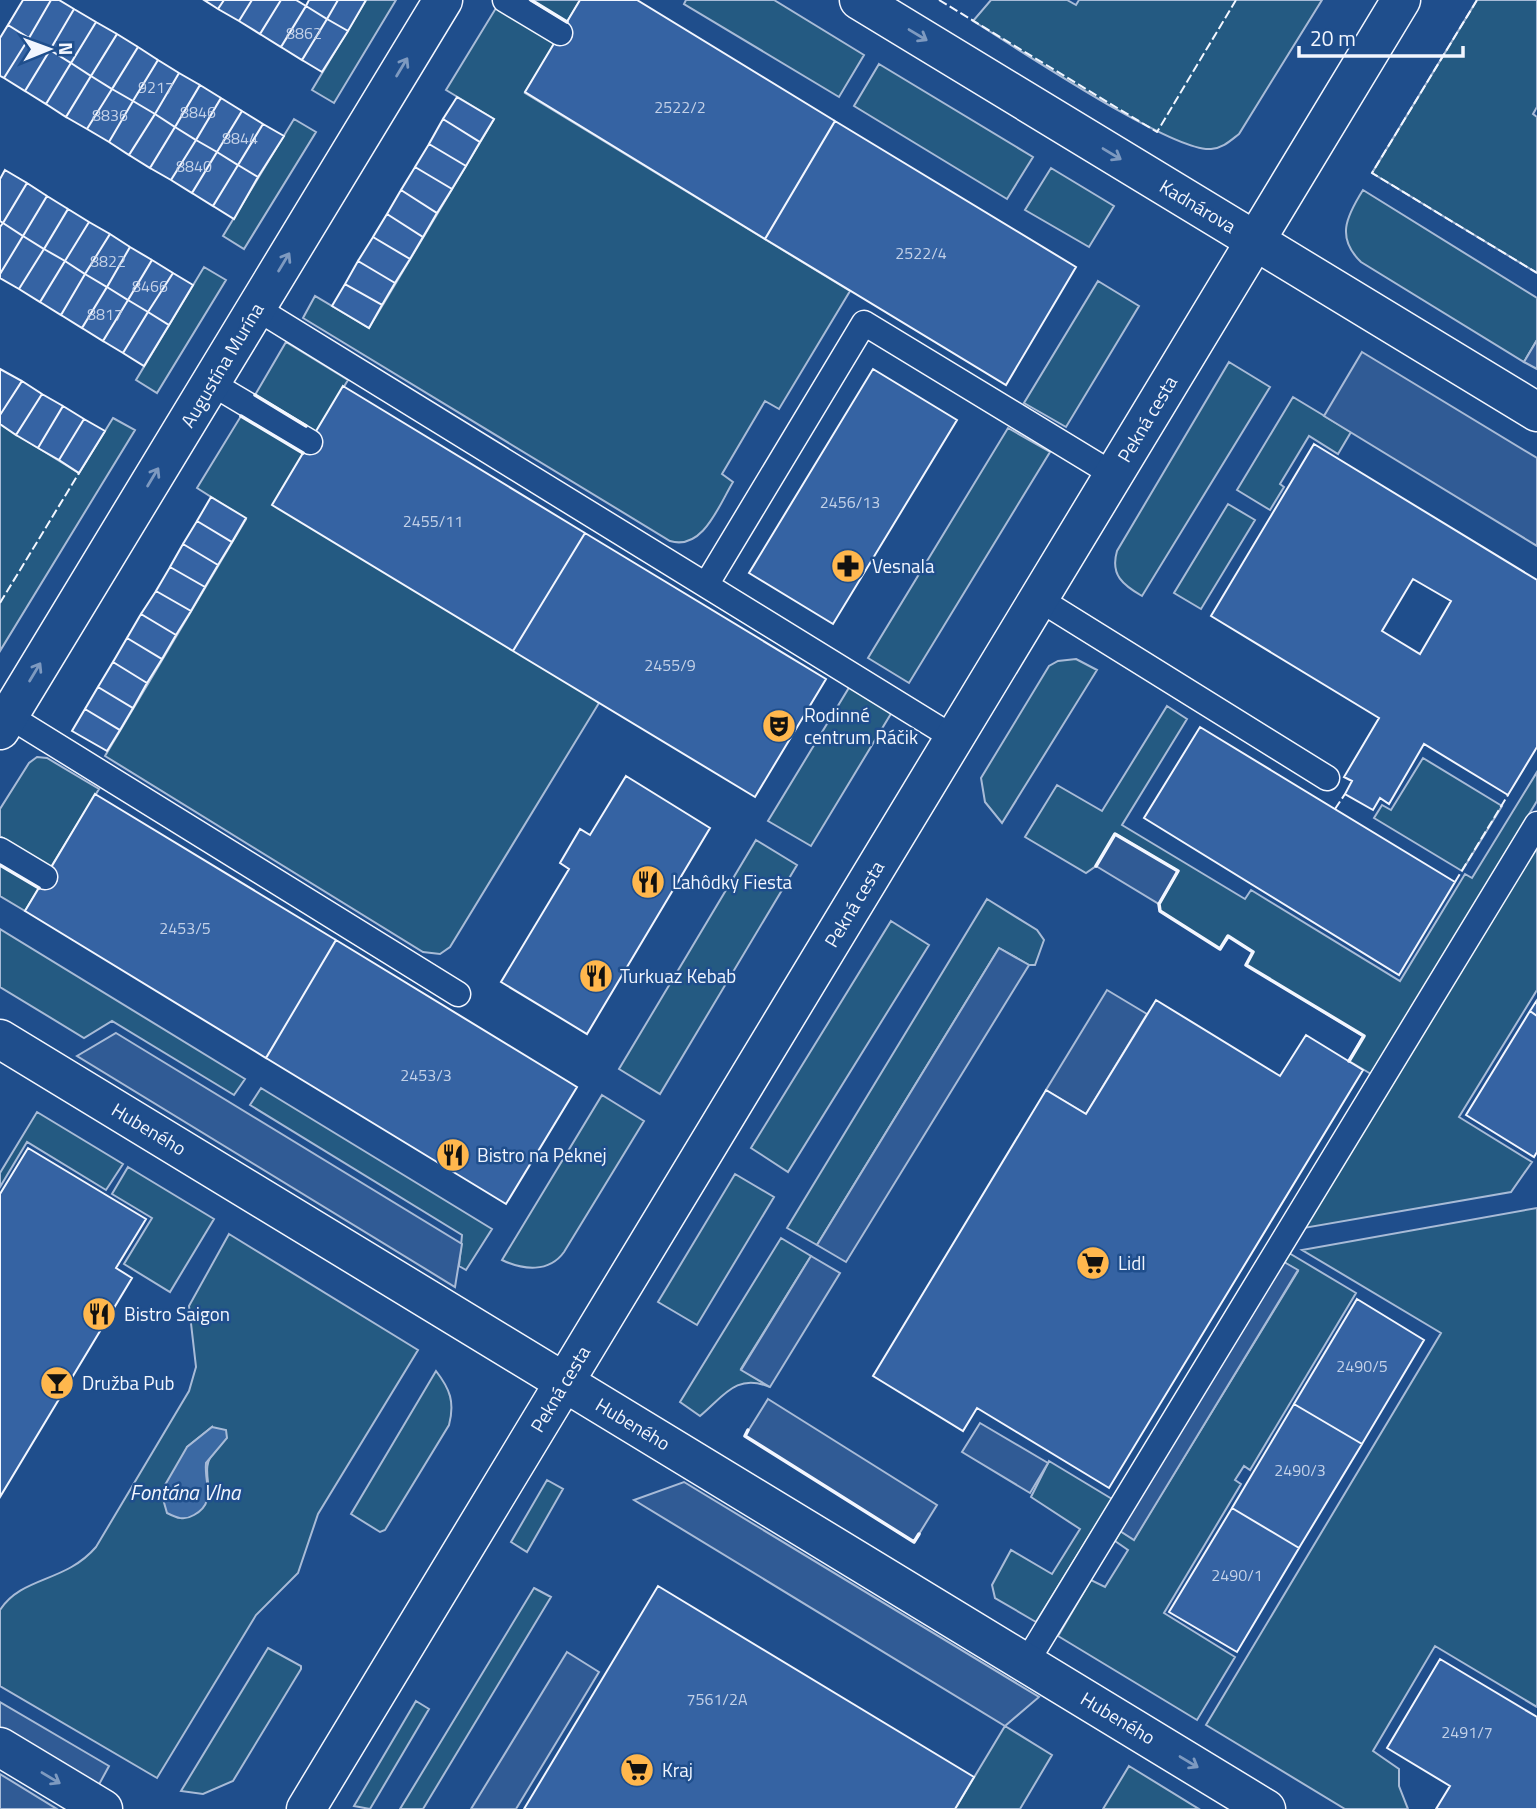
<svg xmlns="http://www.w3.org/2000/svg" width="1537" height="1809" viewBox="0 0 1537 1809" font-family="'Titillium Web',sans-serif">
  <style>
    .green { fill: #245a82; stroke: #a8bbd7; stroke-width: 2; fill-rule: evenodd }
    .parking { fill: #305b95; stroke: #a8bbd7; stroke-width: 2 }
    .water { fill: #3b69a3; stroke: #a8bbd7; stroke-width: 2 }
    .building { fill: #3563a3; stroke: #f2f6ff; stroke-width: 2; fill-rule: evenodd }
    .lines { fill: none; stroke-linecap: round; stroke-linejoin: round }
    .lane-casing { stroke: #f2f6ff; stroke-width: 27 }
    .street-casing { stroke: #f2f6ff; stroke-width: 41 }
    .lane { stroke: #1f4e8c; stroke-width: 24 }
    .street { stroke: #1f4e8c; stroke-width: 38 }
    .fence { stroke: #f2f6ff; stroke-width: 2; stroke-dasharray: 9 3.5; stroke-linecap: butt }
    .wall { stroke: #f2f6ff; stroke-width: 3.5 }
    .oneway { stroke: #7e9ac0 }
    .labels { text-anchor: middle; stroke-width: 5; stroke-linejoin: round; paint-order: stroke }
    .number-label { font-size: 16px; fill: #c3d1e8 }
    .street-label { font-size: 19px; fill: #f2f6ff; stroke: #1f4e8c }
    .poi-label { font-size: 19px; fill: #f2f6ff; stroke: #1f4e8c; text-anchor: start }
    .water-label { font-size: 21px; font-style: italic; fill: #f2f6ff; stroke: #1f4e8c }
  </style>
  <rect width="100%" height="100%" fill="#1f4e8c"/>
  <!-- green -->
  <path class="green" d="M 366,0 L 396,0 L 334,103 L 312,90 Z
    M 531,0 L 580,0 L 567,22 Z
    M 686,0 L 774,0 L 864,55 L 839,97 L 684,4 Z
    M 991,0 L 1067,0 L 1076,5 L 1079,0 L 1322,0 L 1239,134 C 1230,141 1223,148 1211,149 C 1173,153 1014,46 973,21 Z
    M 1477,0 L 1537,0 L 1537,107 L 1533,114 L 1537,117 L 1537,273 L 1372,173 Z
    M 496,8 L 555,43 L 525,93 L 850,291 L 779,409 L 765,401 L 722,474 L 733,482 C 719,505 703,551 670,541 L 303,318 L 315,296 L 369,328 L 494,119 L 446,90 Z
    M 879,64 L 1033,157 L 1007,199 L 854,106 Z
    M 294,119 L 316,132 L 244,249 L 223,236 Z
    M 1051,168 L 1114,206 L 1089,247 L 1025,210 Z
    M 1363,190 L 1537,298 L 1537,340 L 1524,362 L 1361,262 C 1336,238 1346,217 1363,190 Z
    M 204,267 L 226,280 L 157,393 L 136,380 Z
    M 1098,281 L 1139,306 L 1066,427 L 1024,403 Z
    M 286,342 L 348,380 L 316,432 L 255,395 Z
    M 1229,362 L 1270,387 L 1142,596 C 1123,585 1110,575 1117,551 Z
    M 1293,397 L 1351,432 L 1338,454 L 1309,436 L 1280,484 L 1284,487 L 1270,510 L 1237,490 Z
    M 241,416 L 303,453 L 599,703 L 450,947 L 440,954 L 423,952 L 105,756 L 246,519 L 197,488 Z
    M 113,418 L 135,430 L 0,651 L 0,424 L 79,473 Z
    M 1008,428 L 1050,452 L 909,683 L 868,658 Z
    M 1228,504 L 1255,520 L 1201,609 L 1174,593 Z
    M 1076,659 L 1097,670 L 1002,823 L 985,802 L 981,778 L 1049,666 L 1058,661 Z
    M 850,686 L 892,712 L 811,846 L 768,821 Z
    M 1167,706 L 1187,719 L 1122,825 L 1245,899 L 1251,890 L 1400,981 L 1465,874 L 1472,878 L 1537,772 L 1537,801 L 1371,1074 L 1349,1061 L 1363,1036 L 1246,965 L 1253,952 L 1229,937 L 1220,949 L 1160,911 L 1159,904 L 1178,871 L 1116,834 L 1096,866 L 1086,873 L 1025,837 L 1057,785 L 1102,811 Z
    M 37,757 L 47,758 L 99,789 L 51,867 L 0,836 L 0,809 L 29,763 Z
    M 1423,758 L 1502,806 L 1462,871 L 1374,818 L 1382,805 L 1391,810 Z
    M 756,840 L 797,865 L 660,1094 L 619,1069 Z
    M 1537,846 L 1537,990 L 1459,1117 L 1532,1162 L 1511,1192 L 1304,1228 Z
    M 0,865 L 39,888 L 25,911 L 0,896 Z
    M 987,899 L 1037,930 L 1044,940 L 1035,965 L 1029,965 L 999,948 L 817,1245 L 787,1228 Z
    M 891,921 L 929,945 L 788,1172 L 751,1148 Z
    M 0,929 L 245,1079 L 234,1095 L 112,1021 L 84,1038 L 0,987 Z
    M 261,1088 L 492,1229 L 466,1270 L 459,1266 L 462,1235 L 250,1105 Z
    M 602,1095 L 644,1121 L 564,1252 C 549,1273 523,1270 502,1260 Z
    M 37,1112 L 123,1164 L 106,1190 L 27,1142 L 0,1187 L 0,1173 Z
    M 128,1167 L 214,1219 L 170,1292 L 124,1264 L 152,1218 L 112,1194 Z
    M 735,1174 L 774,1197 L 697,1325 L 658,1302 Z
    M 1537,1208 L 1537,1707 L 1435,1646 L 1373,1751 L 1399,1769 L 1399,1786 L 1408,1809 L 1345,1809 L 1206,1725 L 1441,1333 L 1302,1250 Z
    M 229,1234 L 418,1350 L 318,1514 L 298,1573 L 256,1615 L 157,1778 L 0,1686 L 0,1610 C 22,1576 65,1583 96,1547 L 189,1391 L 196,1367 L 189,1306 ZM 212,1427 L 215,1450 C 201,1466 210,1480 209,1499 L 187,1447 Z
    M 781,1238 L 811,1256 L 741,1369 L 770,1387 C 736,1373 724,1396 700,1416 L 680,1402 Z
    M 1289,1253 L 1356,1293 L 1250,1470 L 1244,1466 L 1235,1480 L 1241,1484 L 1164,1613 L 1235,1657 L 1197,1720 L 1058,1636 L 1091,1580 L 1105,1587 L 1128,1550 L 1115,1541 L 1120,1531 L 1134,1539 L 1298,1271 L 1284,1262 Z
    M 436,1371 C 450,1389 455,1402 449,1425 L 385,1530 L 380,1532 L 351,1514 Z
    M 1049,1461 L 1112,1499 L 1036,1622 L 995,1598 L 992,1585 L 1011,1550 L 1052,1574 L 1080,1529 L 1031,1497 Z
    M 547,1480 L 563,1489 L 527,1552 L 511,1542 Z
    M 534,1588 L 551,1597 L 423,1809 L 400,1809 Z
    M 268,1648 L 301,1666 L 301,1669 L 233,1781 L 203,1794 L 181,1791 Z
    M 416,1701 L 429,1709 L 370,1809 L 354,1806 Z
    M 1005,1726 L 1052,1755 L 1020,1809 L 955,1809 Z
    M 1129,1766 L 1199,1809 L 1103,1809 Z"/>
  <!-- parking -->
  <path class="parking" d="M 1537,340 L 1537,369 L 1524,362 Z
    M 1362,352 L 1537,458 L 1537,546 L 1324,416 Z
    M 1115,834 L 1178,871 L 1159,904 L 1096,866 Z
    M 999,948 L 1029,965 L 846,1262 L 817,1245 Z
    M 1107,990 L 1147,1014 L 1086,1114 L 1046,1090 Z
    M 116,1033 L 462,1244 L 455,1287 L 77,1056 Z
    M 811,1256 L 840,1273 L 770,1387 L 741,1370 Z
    M 1284,1262 L 1298,1270 L 1134,1540 L 1120,1531 Z
    M 768,1399 L 937,1505 L 914,1542 L 745,1436 Z
    M 980,1423 L 1048,1463 L 1030,1493 L 962,1452 Z
    M 684,1482 L 1039,1697 L 1005,1726 L 634,1500 Z
    M 567,1652 L 599,1672 L 516,1809 L 471,1809 Z
    M 0,1702 L 109,1766 L 90,1801 L 0,1747 Z
    M 0,1774 L 57,1809 L 0,1809 Z"/>
  <!-- water -->
  <path class="water" d="M 212,1427 L 226,1430 L 227,1438 L 206,1463 C 204,1484 217,1502 194,1515 C 184,1521 177,1518 167,1513 L 161,1492 L 187,1447 Z"/>
  <!-- building -->
  <path class="building" d="M 23,0 L 51,0 L 29,38 L 8,25 Z
    M 51,0 L 59,0 L 74,9 L 50,50 L 29,38 Z
    M 204,0 L 224,0 L 218,9 Z
    M 224,0 L 252,0 L 239,21 L 218,9 Z
    M 252,0 L 281,0 L 260,34 L 239,21 Z
    M 281,0 L 296,0 L 306,6 L 281,47 L 260,34 Z
    M 309,0 L 338,0 L 327,19 L 306,6 Z
    M 338,0 L 366,0 L 348,31 L 327,19 Z
    M 580,0 L 637,0 L 835,121 L 765,239 L 525,92 Z
    M 306,6 L 327,19 L 302,60 L 281,47 Z
    M 74,9 L 96,22 L 71,63 L 50,50 Z
    M 327,19 L 348,31 L 322,72 L 302,60 Z
    M 96,22 L 117,34 L 91,76 L 71,63 Z
    M 8,25 L 29,38 L 4,78 L 0,76 L 0,38 Z
    M 117,34 L 138,47 L 112,89 L 91,76 Z
    M 29,38 L 50,50 L 25,91 L 4,78 Z
    M 138,47 L 158,60 L 133,101 L 112,89 Z
    M 50,50 L 71,63 L 46,104 L 25,91 Z
    M 158,60 L 179,73 L 155,114 L 133,101 Z
    M 71,63 L 91,76 L 66,117 L 46,104 Z
    M 179,73 L 200,85 L 175,127 L 155,114 Z
    M 91,76 L 112,89 L 87,129 L 66,117 Z
    M 200,85 L 221,98 L 196,140 L 175,127 Z
    M 112,89 L 133,101 L 109,142 L 87,129 Z
    M 457,97 L 494,119 L 480,142 L 443,119 Z
    M 221,98 L 242,111 L 217,152 L 196,140 Z
    M 133,101 L 155,114 L 129,155 L 109,142 Z
    M 242,111 L 263,124 L 238,165 L 217,152 Z
    M 155,114 L 175,127 L 150,168 L 129,155 Z
    M 443,119 L 480,142 L 466,166 L 429,144 Z
    M 835,121 L 1076,267 L 1006,385 L 765,239 Z
    M 263,124 L 284,136 L 258,177 L 238,165 Z
    M 175,127 L 196,140 L 171,180 L 150,168 Z
    M 196,140 L 217,152 L 192,193 L 171,180 Z
    M 429,144 L 466,166 L 452,189 L 415,167 Z
    M 217,152 L 238,165 L 213,206 L 192,193 Z
    M 238,165 L 258,177 L 234,219 L 213,206 Z
    M 415,167 L 452,189 L 437,213 L 401,190 Z
    M 5,170 L 27,183 L 3,223 L 0,221 L 0,179 Z
    M 27,183 L 47,196 L 23,236 L 3,223 Z
    M 401,190 L 437,213 L 423,237 L 387,214 Z
    M 47,196 L 68,209 L 44,249 L 23,236 Z
    M 68,209 L 89,222 L 65,261 L 44,249 Z
    M 387,214 L 423,237 L 410,259 L 373,237 Z
    M 89,222 L 110,234 L 85,274 L 65,261 Z
    M 3,223 L 23,236 L 0,274 L 0,227 Z
    M 110,234 L 130,247 L 107,287 L 85,274 Z
    M 23,236 L 44,249 L 19,289 L 0,278 L 0,274 Z
    M 373,237 L 410,259 L 395,283 L 358,261 Z
    M 130,247 L 152,260 L 128,300 L 107,287 Z
    M 44,249 L 65,261 L 40,302 L 19,289 Z
    M 152,260 L 173,273 L 148,312 L 128,300 Z
    M 65,261 L 85,274 L 61,315 L 40,302 Z
    M 358,261 L 395,283 L 382,305 L 345,284 Z
    M 173,273 L 193,285 L 169,325 L 148,312 Z
    M 85,274 L 107,287 L 82,328 L 61,315 Z
    M 345,284 L 382,305 L 369,328 L 332,306 Z
    M 107,287 L 128,300 L 103,341 L 82,328 Z
    M 128,300 L 148,312 L 123,353 L 103,341 Z
    M 148,312 L 169,325 L 144,366 L 123,353 Z
    M 0,369 L 22,381 L 0,415 Z
    M 873,369 L 957,420 L 833,624 L 749,573 Z
    M 22,381 L 42,394 L 16,435 L 0,424 L 0,415 Z
    M 343,386 L 585,533 L 513,651 L 272,505 Z
    M 42,394 L 63,406 L 38,448 L 16,435 Z
    M 63,406 L 84,419 L 59,460 L 38,448 Z
    M 84,419 L 105,431 L 79,473 L 59,460 Z
    M 1314,444 L 1537,580 L 1537,747 L 1508,795 L 1424,744 L 1389,804 L 1380,798 L 1373,810 L 1345,794 L 1352,781 L 1344,777 L 1379,718 L 1211,616 ZM 1413,579 L 1451,601 L 1420,654 L 1382,631 Z
    M 211,497 L 246,518 L 232,542 L 197,521 Z
    M 197,521 L 232,542 L 218,565 L 183,544 Z
    M 585,533 L 826,679 L 755,797 L 513,651 Z
    M 183,544 L 218,565 L 205,587 L 170,567 Z
    M 170,567 L 205,587 L 191,611 L 156,591 Z
    M 156,591 L 191,611 L 176,635 L 141,614 Z
    M 141,614 L 176,635 L 162,659 L 127,638 Z
    M 127,638 L 162,659 L 147,683 L 113,662 Z
    M 113,662 L 147,683 L 133,708 L 98,687 Z
    M 98,687 L 133,708 L 120,730 L 85,709 Z
    M 85,709 L 120,730 L 107,751 L 72,731 Z
    M 1200,727 L 1455,882 L 1399,975 L 1144,818 Z
    M 626,776 L 710,828 L 587,1034 L 501,982 L 569,869 L 560,863 L 580,829 L 590,835 Z
    M 95,794 L 336,940 L 266,1058 L 25,911 Z
    M 336,940 L 577,1087 L 506,1204 L 266,1058 Z
    M 1156,1000 L 1280,1076 L 1306,1035 L 1363,1070 L 1109,1488 L 977,1408 L 963,1431 L 873,1376 L 1046,1090 L 1086,1114 Z
    M 1537,1000 L 1537,1016 L 1530,1011 Z
    M 1530,1011 L 1537,1016 L 1537,1152 L 1534,1157 L 1466,1115 Z
    M 28,1148 L 146,1219 L 116,1268 L 132,1278 L 0,1497 L 0,1194 Z
    M 1357,1299 L 1424,1340 L 1362,1444 L 1294,1404 Z
    M 1294,1404 L 1362,1444 L 1299,1548 L 1232,1508 Z
    M 1232,1508 L 1299,1548 L 1237,1652 L 1169,1612 Z
    M 658,1586 L 974,1777 L 955,1809 L 524,1809 Z
    M 1440,1659 L 1537,1717 L 1537,1809 L 1436,1809 L 1450,1786 L 1387,1748 Z"/>
  <g class="lines">
    <!-- lane casing -->
    <g class="lane-casing">
      <path id="lane" d="M 505,0 L 560,33
        M 256,308 L 954,738
        M 211,383 L 310,442
        M 706,585 L 864,323 L 1114,475
        M 1039,599 L 1327,778
        M 9,716 L 458,994
        M 0,850 L 45,877
        M 1026,1663 L 1537,824"/>
    </g>
    <!-- street casing -->
    <g class="street-casing">
      <path id="street" d="M 859,0 L 1537,412
        M 0,730 L 443,0
        M 0,1039 L 1266,1809
        M 0,1747 L 103,1809
        M 306,1809 L 1401,0"/>
    </g>
    <!-- lane -->
    <use href="#lane" class="lane"/>
    <!-- street -->
    <use href="#street" class="street"/>
    <!-- fence -->
    <path class="fence" d="M 939,0 L 1157,132 L 1236,0
      M 1477,0 L 1372,173 L 1537,273
      M 0,603 L 79,473
      M 1335,809 L 1345,794
      M 1455,882 L 1508,795"/>
    <!-- wall -->
    <path class="wall" d="M 531,0 L 567,22
      M 255,395 L 306,426
      M 241,416 L 303,453
      M 0,865 L 39,888
      M 1096,866 L 1115,834 L 1178,871 L 1159,904 L 1160,911 L 1220,949 L 1228,936 L 1253,952 L 1246,965 L 1364,1036 L 1349,1061
      M 748,1430 L 745,1436 L 914,1542 L 919,1534"/>
  </g>
  <!-- one-way arrows -->
  <defs><path id="oneway-shaft" d="M-6 0H5M1.5-3L5.5 0L1.5 3" fill="none" stroke-width="1.6" stroke-linecap="round" stroke-linejoin="round" transform="scale(1.75)"/></defs>
  <g class="oneway">
    <use href="#oneway-shaft" transform="translate(918 35) rotate(31)"/>
    <use href="#oneway-shaft" transform="translate(402 67) rotate(-59)"/>
    <use href="#oneway-shaft" transform="translate(1112 154) rotate(31)"/>
    <use href="#oneway-shaft" transform="translate(284 262) rotate(-59)"/>
    <use href="#oneway-shaft" transform="translate(153 477) rotate(-59)"/>
    <use href="#oneway-shaft" transform="translate(35 672) rotate(-59)"/>
    <use href="#oneway-shaft" transform="translate(1189 1762) rotate(31)"/>
    <use href="#oneway-shaft" transform="translate(51 1778) rotate(31)"/>
  </g>
  <!-- icons -->
  <defs>
    <g id="pharmacy-disc" transform="scale(1.75)"><circle r="9.5" fill="#ffb74d" stroke="#1f4e8c"/><path d="M-2-6h4v4h4v4h-4v4h-4v-4h-4v-4h4Z" fill="#111"/></g>
    <g id="theatre-disc" transform="scale(1.75)"><circle r="9.5" fill="#ffb74d" stroke="#1f4e8c"/><path d="M-5-5.5Q0-4 5-5.5V0Q5 5 0 6Q-5 5-5 0ZM-3.3-2.5H-1v1.5H-3.3ZM1-2.5H3.3v1.5H1ZM-2.8 1Q0 5.5 2.8 1Z" fill="#111"/></g>
    <g id="restaurant-disc" transform="scale(1.75)"><circle r="9.5" fill="#ffb74d" stroke="#1f4e8c"/><path d="M-5-6h1v4h1v-4h1v4h1v-4h1v5L-1.5 .5V6h-2V.5L-5-1ZM5-6V6H3V1.5H1.5Q1.5-4 5-6Z" fill="#111"/></g>
    <g id="supermarket-disc" transform="scale(1.75)"><circle r="9.5" fill="#ffb74d" stroke="#1f4e8c"/><path d="M-6-5.5h2.5l.6 2H6L4.5 2H-2.5L-4.4-4H-6ZM-1.5 3.2a1.3 1.3 0 1 0 .1 0ZM3 3.2a1.3 1.3 0 1 0 .1 0Z" fill="#111"/></g>
    <g id="bar-disc" transform="scale(1.75)"><circle r="9.5" fill="#ffb74d" stroke="#1f4e8c"/><path d="M-6-5H6L.8 .8V4.5H3.5V6h-7V4.5H-.8V.8Z" fill="#111"/></g>
  </defs>
  <g fill-rule="evenodd">
    <use href="#pharmacy-disc" x="848" y="566"/>
    <use href="#theatre-disc" x="779" y="726"/>
    <use href="#restaurant-disc" x="648" y="882"/>
    <use href="#restaurant-disc" x="596" y="976"/>
    <use href="#restaurant-disc" x="453" y="1155"/>
    <use href="#supermarket-disc" x="1093" y="1263"/>
    <use href="#restaurant-disc" x="99" y="1314"/>
    <use href="#bar-disc" x="57" y="1383"/>
    <use href="#supermarket-disc" x="637" y="1770"/>
  </g>
  <g class="labels">
    <!-- number labels -->
    <g class="number-label">
      <text x="304" y="39">8862</text>
      <text x="156" y="93">9217</text>
      <text x="680" y="113">2522/2</text>
      <text x="198" y="118">8846</text>
      <text x="110" y="121">8836</text>
      <text x="240" y="144">8844</text>
      <text x="194" y="172">8840</text>
      <text x="921" y="259">2522/4</text>
      <text x="108" y="267">8822</text>
      <text x="150" y="292">8466</text>
      <text x="105" y="320">8817</text>
      <text x="850" y="508">2456/13</text>
      <text x="433" y="527">2455/11</text>
      <text x="670" y="671">2455/9</text>
      <text x="185" y="934">2453/5</text>
      <text x="426" y="1081">2453/3</text>
      <text x="1362" y="1372">2490/5</text>
      <text x="1300" y="1476">2490/3</text>
      <text x="1237" y="1581">2490/1</text>
      <text x="717" y="1705">7561/2A</text>
      <text x="1467" y="1738">2491/7</text>
    </g>
    <!-- street labels -->
    <g class="street-label">
      <text transform="translate(1198 206) rotate(31)" y="7">Kadnárova</text>
      <text transform="translate(222 365) rotate(-59)" y="7">Augustína Murína</text>
      <text transform="translate(1147 419) rotate(-59)" y="7">Pekná cesta</text>
      <text transform="translate(854 904) rotate(-59)" y="7">Pekná cesta</text>
      <text transform="translate(149 1129) rotate(31)" y="7">Hubeného</text>
      <text transform="translate(560 1389) rotate(-59)" y="7">Pekná cesta</text>
      <text transform="translate(633 1424) rotate(31)" y="7">Hubeného</text>
      <text transform="translate(1118 1718) rotate(31)" y="7">Hubeného</text>
    </g>
    <!-- poi labels -->
    <g class="poi-label">
      <text x="872" y="573">Vesnala</text>
      <text x="804" y="722">Rodinné<tspan x="804" dy="22">centrum Ráčik</tspan></text>
      <text x="672" y="889">Lahôdky Fiesta</text>
      <text x="620" y="983">Turkuaz Kebab</text>
      <text x="477" y="1162">Bistro na Peknej</text>
      <text x="1118" y="1270">Lidl</text>
      <text x="124" y="1321">Bistro Saigon</text>
      <text x="82" y="1390">Družba Pub</text>
      <text x="662" y="1777">Kraj</text>
    </g>
    <!-- water labels -->
    <g class="water-label">
      <text x="185" y="1500">Fontána Vlna</text>
    </g>
  </g>
  <!-- north arrow -->
  <g transform="translate(49 49) rotate(89)" stroke="#1f4e8c" stroke-width="5" paint-order="stroke">
  <path d="M0-5L12 26L0 18L-12 26Z" fill="#f2f6ff"/>
  <text y="-10" font-size="19" font-weight="bold" text-anchor="middle" fill="#f2f6ff">N</text>
  </g>
  <!-- scale -->
  <path d="M1299 46v10h164v-10" fill="none" stroke="#f2f6ff" stroke-width="3.5"/>
  <text x="1310" y="46" font-size="21" fill="#f2f6ff" stroke="#1f4e8c" stroke-width="5" paint-order="stroke">20 m</text>
</svg>
